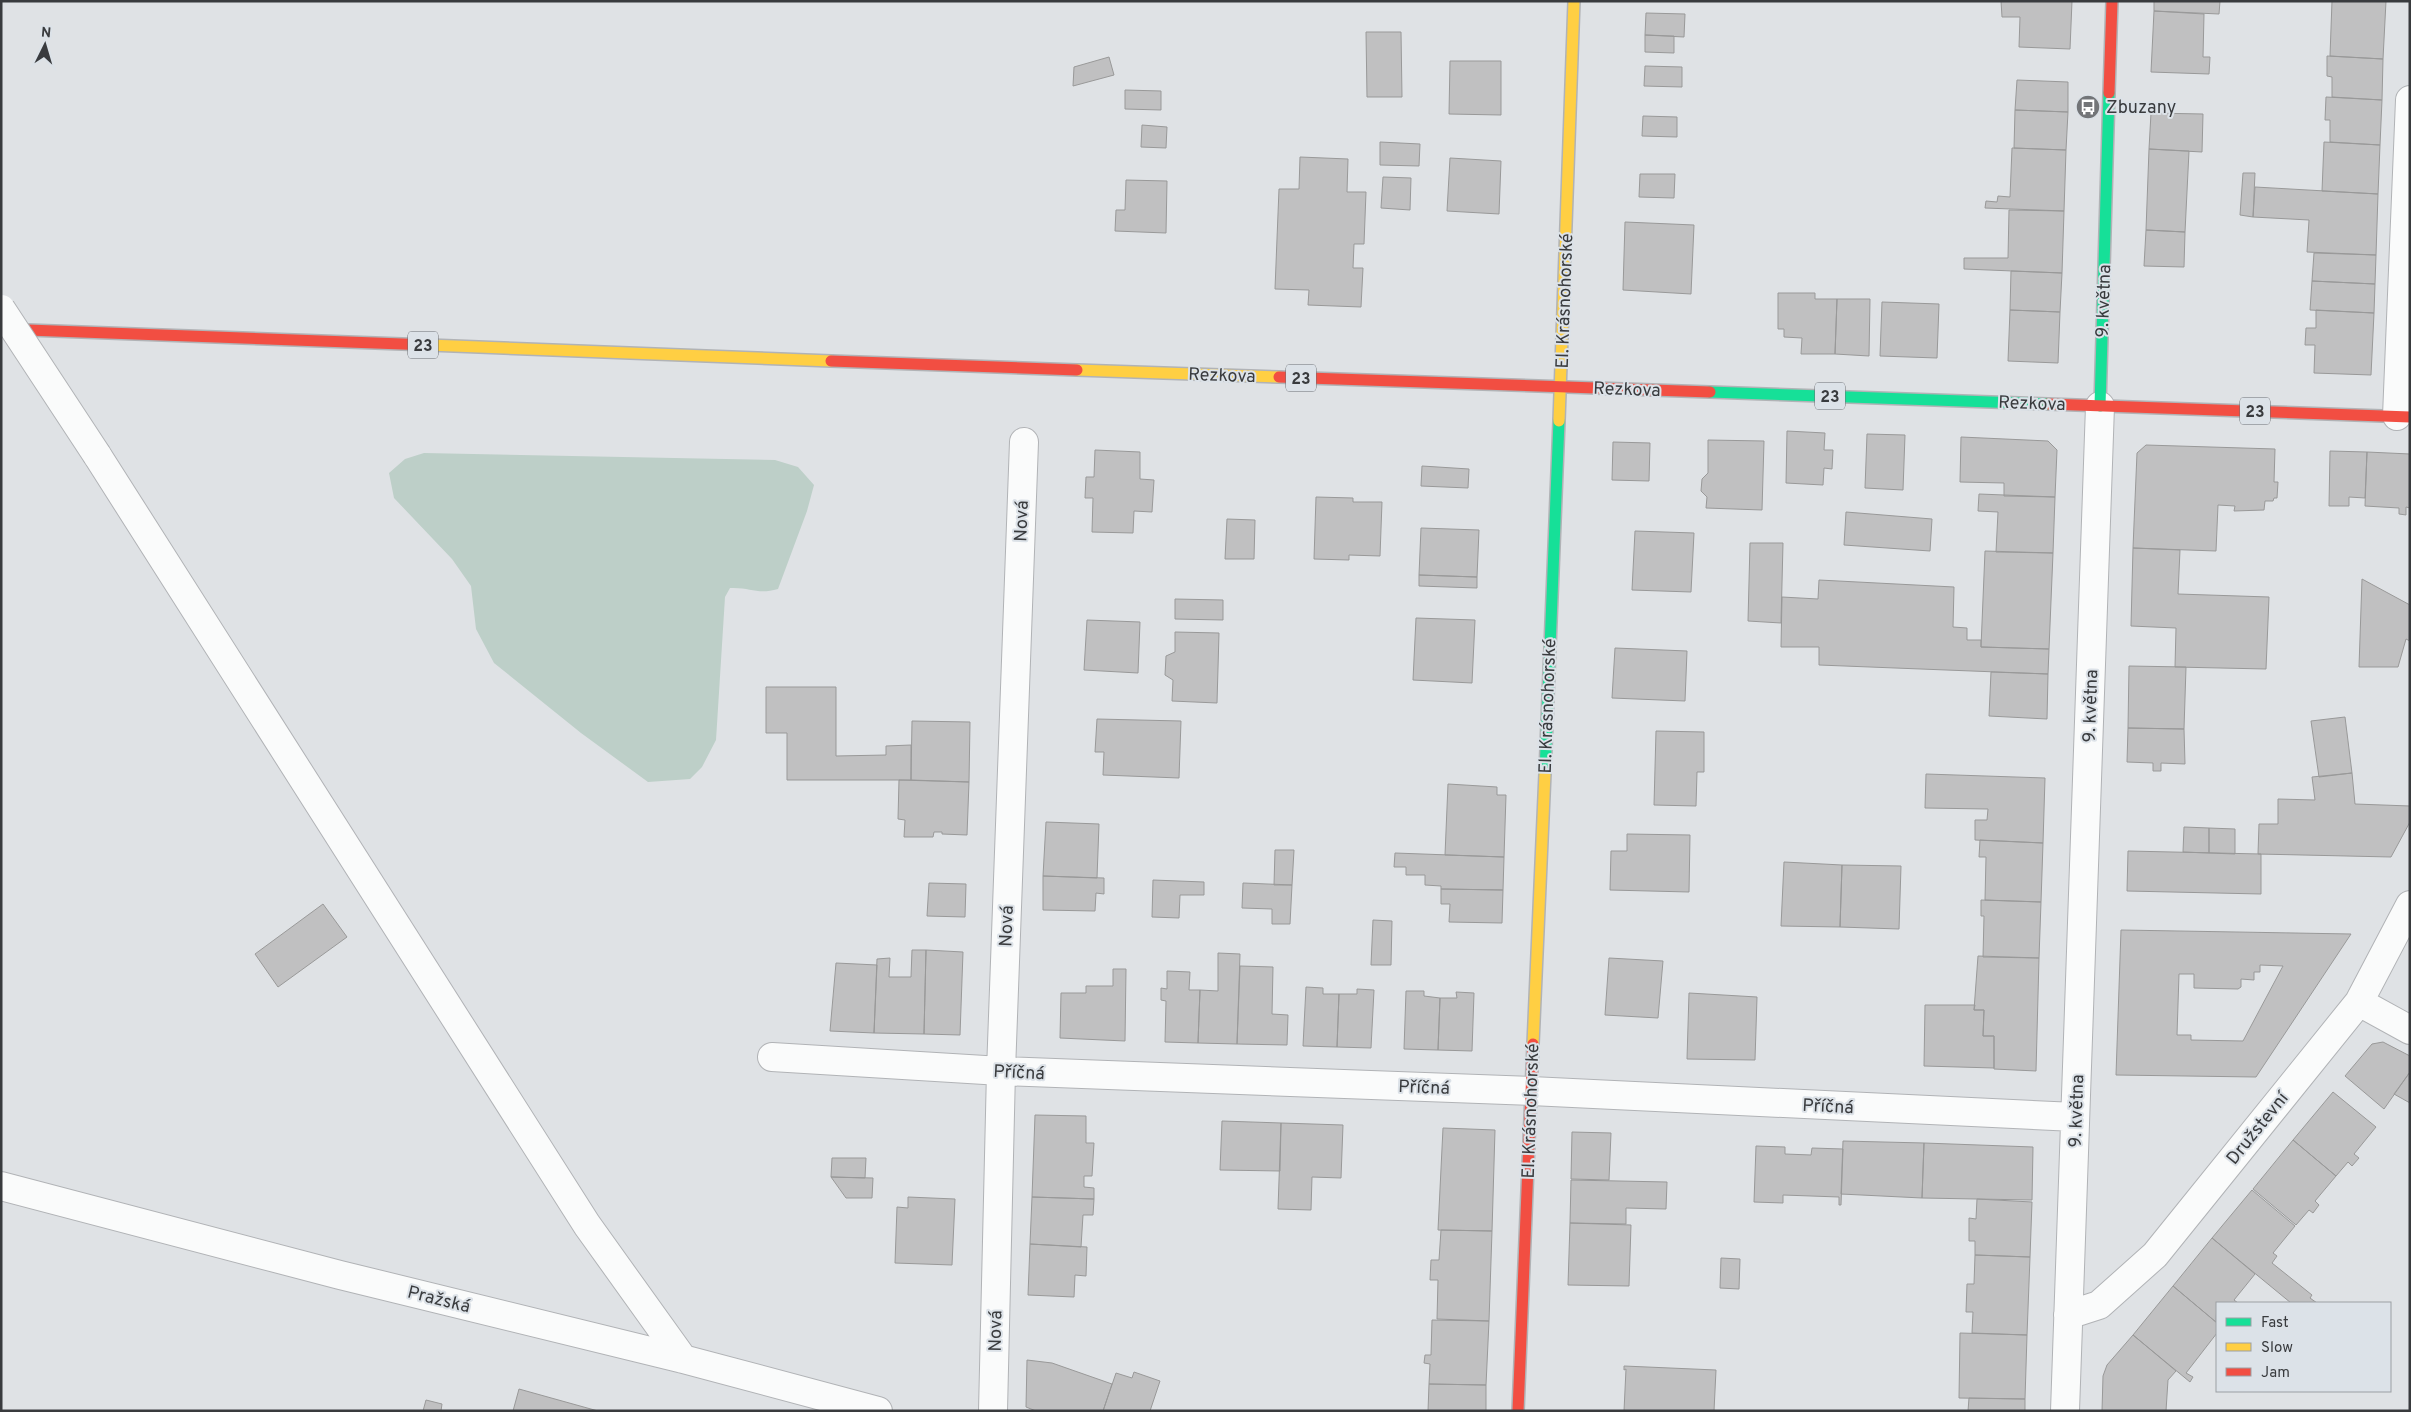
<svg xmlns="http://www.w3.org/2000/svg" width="2411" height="1412" viewBox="0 0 2411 1412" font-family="Overpass,sans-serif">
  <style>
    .green { fill: #bdcfc8 }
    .building { fill: #c0c0c1; stroke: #999; fill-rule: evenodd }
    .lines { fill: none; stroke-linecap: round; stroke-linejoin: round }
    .street-casing { stroke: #b1b3b6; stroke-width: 30 }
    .fast-casing { stroke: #b1b3b6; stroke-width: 14 }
    .slow-casing { stroke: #b1b3b6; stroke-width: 14 }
    .jam-casing { stroke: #b1b3b6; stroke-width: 14 }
    .street { stroke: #fafbfb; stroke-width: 28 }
    .fast { stroke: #16e098; stroke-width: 11 }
    .slow { stroke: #ffcf43; stroke-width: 11 }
    .jam { stroke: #f24e42; stroke-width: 11 }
    .street-bridge-casing { stroke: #b1b3b6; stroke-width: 30; stroke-linecap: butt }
    .street-bridge { stroke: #fafbfb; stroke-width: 28 }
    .labels { text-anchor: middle; stroke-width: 4; stroke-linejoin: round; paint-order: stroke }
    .shield { fill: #dce2e8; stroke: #6a6d71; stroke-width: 1 }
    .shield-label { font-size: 16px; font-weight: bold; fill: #393b3e }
    .poi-label { font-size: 18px; fill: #393b3e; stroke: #dce2e8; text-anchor: start }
    .street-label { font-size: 18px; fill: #393b3e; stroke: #dce2e8 }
  </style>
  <rect width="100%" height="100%" fill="#dfe2e5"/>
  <!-- green -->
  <path class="green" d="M 424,453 L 775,460 L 798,467 L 814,485 L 807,511 L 778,589 C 757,595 751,587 730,588 L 725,597 L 716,740 L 702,767 L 690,779 L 648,782 L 581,733 L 494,663 L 476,629 L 471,586 L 452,559 L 394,498 L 389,473 L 405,459 Z"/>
  <!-- building -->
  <path class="building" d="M 2001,1 L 2072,1 L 2070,49 L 2019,47 L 2020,17 L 2002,17 Z
    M 2154,1 L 2220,1 L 2219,14 L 2154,11 Z
    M 2332,1 L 2386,1 L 2383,59 L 2330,56 Z
    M 2154,11 L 2204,14 L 2203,57 L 2210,57 L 2209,74 L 2151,72 Z
    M 1646,13 L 1685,14 L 1684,37 L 1645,35 Z
    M 1366,32 L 1401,32 L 1402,97 L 1367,97 Z
    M 1645,35 L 1674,36 L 1674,53 L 1645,52 Z
    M 2327,56 L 2383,59 L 2382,100 L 2332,97 L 2332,77 L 2327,76 Z
    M 1109,57 L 1114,75 L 1073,86 L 1074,67 Z
    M 1450,61 L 1501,61 L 1501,115 L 1449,114 Z
    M 1645,66 L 1682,67 L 1682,87 L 1644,86 Z
    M 2017,80 L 2068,82 L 2068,112 L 2015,110 Z
    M 1125,90 L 1161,91 L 1161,110 L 1125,109 Z
    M 2326,97 L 2382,100 L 2380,145 L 2330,142 L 2330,120 L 2325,120 Z
    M 2015,110 L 2068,112 L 2066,150 L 2014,148 Z
    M 2151,113 L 2203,114 L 2202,152 L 2149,149 Z
    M 1643,116 L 1677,117 L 1677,137 L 1642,136 Z
    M 1142,125 L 1167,127 L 1166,148 L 1141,147 Z
    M 1380,142 L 1420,144 L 1419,166 L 1380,165 Z
    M 2324,142 L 2380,145 L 2378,194 L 2322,191 Z
    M 2012,148 L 2066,150 L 2064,211 L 1985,208 L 1986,201 L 1997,202 L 1998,196 L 2010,197 Z
    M 2149,149 L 2189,151 L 2185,232 L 2146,230 Z
    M 1300,157 L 1348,159 L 1347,192 L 1366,192 L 1364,244 L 1354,244 L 1353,268 L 1363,268 L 1361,307 L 1308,305 L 1309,290 L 1275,289 L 1279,189 L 1299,189 Z
    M 1450,158 L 1501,161 L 1499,214 L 1447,211 Z
    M 2243,173 L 2255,173 L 2253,217 L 2240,215 Z
    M 1640,174 L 1675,174 L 1674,198 L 1639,197 Z
    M 1383,177 L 1411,178 L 1410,210 L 1381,208 Z
    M 1126,180 L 1167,181 L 1166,233 L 1115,231 L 1116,210 L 1125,210 Z
    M 2255,187 L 2378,194 L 2376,255 L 2307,252 L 2309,220 L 2253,217 Z
    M 2009,210 L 2064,211 L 2062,273 L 1964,269 L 1964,258 L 2008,258 Z
    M 1625,222 L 1694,225 L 1691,294 L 1623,290 Z
    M 2146,230 L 2185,232 L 2184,267 L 2144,266 Z
    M 2314,253 L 2376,255 L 2375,284 L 2312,281 Z
    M 2011,271 L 2062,273 L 2060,312 L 2010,310 Z
    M 2312,281 L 2375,284 L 2374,313 L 2310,310 Z
    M 1778,293 L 1815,293 L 1815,299 L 1837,299 L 1835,354 L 1801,354 L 1802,338 L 1784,337 L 1784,329 L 1778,329 Z
    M 1837,299 L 1870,299 L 1869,356 L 1835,354 Z
    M 1882,302 L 1939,304 L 1937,358 L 1880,356 Z
    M 2010,310 L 2060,312 L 2058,363 L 2008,361 Z
    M 2316,310 L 2374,313 L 2371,375 L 2314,373 L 2315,345 L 2305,345 L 2306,328 L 2316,328 Z
    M 1787,431 L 1825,433 L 1824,450 L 1833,450 L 1832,469 L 1824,468 L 1823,485 L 1786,483 Z
    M 1867,434 L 1905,435 L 1903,490 L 1865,488 Z
    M 1961,437 L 2048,441 L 2057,450 L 2055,497 L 2004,496 L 2004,483 L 1960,482 Z
    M 1708,440 L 1764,441 L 1762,510 L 1706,508 L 1707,497 L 1701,491 L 1702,479 L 1708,473 Z
    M 1613,442 L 1650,443 L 1649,481 L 1612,480 Z
    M 2146,445 L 2275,449 L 2274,482 L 2278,482 L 2277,498 L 2274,498 L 2273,501 L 2265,501 L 2264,510 L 2234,511 L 2235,506 L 2218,505 L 2216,551 L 2133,548 L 2137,453 Z
    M 1095,450 L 1140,452 L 1140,479 L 1154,480 L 1152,512 L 1134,511 L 1133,533 L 1092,532 L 1093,498 L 1085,498 L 1086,477 L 1094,477 Z
    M 2330,451 L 2367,452 L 2365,498 L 2349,497 L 2349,506 L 2329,506 Z
    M 2367,452 L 2410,454 L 2410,508 L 2406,507 L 2406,515 L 2399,514 L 2399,508 L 2365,506 Z
    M 1422,466 L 1469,469 L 1468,488 L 1421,486 Z
    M 1979,494 L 2055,497 L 2053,553 L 1996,552 L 1998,512 L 1978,511 Z
    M 1316,497 L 1353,498 L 1353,502 L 1382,502 L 1380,556 L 1349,555 L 1349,560 L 1314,559 Z
    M 1846,512 L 1932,519 L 1930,551 L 1844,545 Z
    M 1227,519 L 1255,520 L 1254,559 L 1225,559 Z
    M 1421,528 L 1479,530 L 1477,577 L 1419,575 Z
    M 1635,531 L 1694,533 L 1691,592 L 1632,590 Z
    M 1750,543 L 1783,543 L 1781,623 L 1748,621 Z
    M 2133,548 L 2180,550 L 2178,594 L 2269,597 L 2266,669 L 2175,667 L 2176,628 L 2131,626 Z
    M 1985,551 L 2053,553 L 2049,649 L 1981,647 Z
    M 1419,575 L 1477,577 L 1477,588 L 1419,586 Z
    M 2362,579 L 2410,605 L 2410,641 L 2406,639 L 2398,667 L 2359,667 Z
    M 1819,580 L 1954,587 L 1953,627 L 1967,628 L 1967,640 L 1981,640 L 1981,647 L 2049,649 L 2048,674 L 1819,665 L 1819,647 L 1781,647 L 1782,597 L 1818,599 Z
    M 1175,599 L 1223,600 L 1223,620 L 1175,619 Z
    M 1416,618 L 1475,620 L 1472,683 L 1413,680 Z
    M 1087,620 L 1140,622 L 1138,673 L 1084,670 Z
    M 1175,632 L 1219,633 L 1217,703 L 1172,701 L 1173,680 L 1165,675 L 1166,656 L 1175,652 Z
    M 1615,648 L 1687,651 L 1685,701 L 1612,698 Z
    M 2129,666 L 2186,667 L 2184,729 L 2128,728 Z
    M 1991,672 L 2048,674 L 2047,719 L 1989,716 Z
    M 766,687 L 836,687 L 836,756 L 886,755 L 886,746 L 911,745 L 911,780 L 787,780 L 787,733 L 766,733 Z
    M 2345,717 L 2352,773 L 2319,777 L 2311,721 Z
    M 1097,719 L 1181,721 L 1179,778 L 1103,775 L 1104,752 L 1095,752 Z
    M 912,721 L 970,722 L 969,782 L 911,780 Z
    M 2128,728 L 2184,729 L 2185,764 L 2161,763 L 2161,771 L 2153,771 L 2153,763 L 2127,762 Z
    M 1656,731 L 1704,732 L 1704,772 L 1697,772 L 1696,806 L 1654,805 Z
    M 2352,773 L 2355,804 L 2410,806 L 2410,822 L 2391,857 L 2258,854 L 2259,824 L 2278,824 L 2278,799 L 2315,800 L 2312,777 Z
    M 1926,774 L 2045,778 L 2043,843 L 1975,840 L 1975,820 L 1987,820 L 1988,809 L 1925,808 Z
    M 899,780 L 969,782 L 967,835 L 942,834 L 942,832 L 934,832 L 933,837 L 904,837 L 905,820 L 898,819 Z
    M 1448,784 L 1497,787 L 1497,795 L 1506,795 L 1504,857 L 1445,855 Z
    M 1046,822 L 1099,824 L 1097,878 L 1043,876 Z
    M 2184,827 L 2209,828 L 2209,853 L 2183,852 Z
    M 2209,828 L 2235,829 L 2235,854 L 2209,853 Z
    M 1627,834 L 1690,835 L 1689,892 L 1610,890 L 1611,851 L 1627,851 Z
    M 1980,840 L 2043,843 L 2041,902 L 1985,900 L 1986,857 L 1979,857 Z
    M 1275,850 L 1294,850 L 1292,885 L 1274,885 Z
    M 2128,851 L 2261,854 L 2261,894 L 2127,891 Z
    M 1395,853 L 1504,857 L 1503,890 L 1441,889 L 1441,886 L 1425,885 L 1425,875 L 1406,875 L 1406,867 L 1394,867 Z
    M 1784,862 L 1842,865 L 1840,927 L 1781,926 Z
    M 1842,865 L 1901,866 L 1899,929 L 1840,927 Z
    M 1043,876 L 1104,878 L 1104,894 L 1096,893 L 1095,911 L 1043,910 Z
    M 1153,880 L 1204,882 L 1204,895 L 1180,895 L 1179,918 L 1152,917 Z
    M 929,883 L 966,884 L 965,917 L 927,916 Z
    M 1243,883 L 1292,885 L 1290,924 L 1272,924 L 1272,909 L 1242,908 Z
    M 1441,889 L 1503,890 L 1502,923 L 1449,922 L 1450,904 L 1441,904 Z
    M 1981,900 L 2041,902 L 2039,958 L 1983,957 L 1984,916 L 1981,916 Z
    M 323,904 L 347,937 L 278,987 L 255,954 Z
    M 1373,920 L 1392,921 L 1391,965 L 1371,965 Z
    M 2121,930 L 2351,934 L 2256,1077 L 2116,1075 ZM 2260,965 L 2283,966 L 2243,1041 L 2191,1040 L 2191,1035 L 2177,1035 L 2179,974 L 2194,974 L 2194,988 L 2238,989 L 2241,987 L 2241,979 L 2254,980 L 2254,972 L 2260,972 Z
    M 912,950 L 926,950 L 924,1034 L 874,1033 L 877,959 L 890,958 L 889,977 L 911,977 Z
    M 926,950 L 963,952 L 960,1035 L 924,1034 Z
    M 1218,953 L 1240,954 L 1237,1044 L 1198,1043 L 1200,990 L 1218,991 Z
    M 1978,956 L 2039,958 L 2036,1071 L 1994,1069 L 1994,1036 L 1983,1036 L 1984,1010 L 1974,1010 Z
    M 1609,958 L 1663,961 L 1658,1018 L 1605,1015 Z
    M 836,963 L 877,965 L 874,1033 L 830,1031 Z
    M 1240,966 L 1273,967 L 1272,1014 L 1288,1015 L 1287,1045 L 1237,1044 Z
    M 1113,969 L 1126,969 L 1125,1041 L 1060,1038 L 1061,993 L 1086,993 L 1086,986 L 1113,986 Z
    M 1167,971 L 1190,972 L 1189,990 L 1200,990 L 1198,1043 L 1165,1042 L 1166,1001 L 1161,1000 L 1161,988 L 1167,989 Z
    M 1306,987 L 1323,988 L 1323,994 L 1339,994 L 1337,1047 L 1303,1046 Z
    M 1357,989 L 1374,990 L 1371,1048 L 1337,1047 L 1339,994 L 1357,994 Z
    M 1406,991 L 1424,991 L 1424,996 L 1440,998 L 1438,1050 L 1404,1049 Z
    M 1456,992 L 1474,993 L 1472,1051 L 1438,1050 L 1440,998 L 1457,998 Z
    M 1689,993 L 1757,997 L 1755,1060 L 1687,1059 Z
    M 1925,1005 L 1975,1005 L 1974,1010 L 1984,1010 L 1983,1036 L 1994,1036 L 1994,1068 L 1924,1066 Z
    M 2383,1042 L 2410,1056 L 2410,1072 L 2384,1109 L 2345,1076 L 2372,1044 Z
    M 2410,1072 L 2410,1103 L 2394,1094 Z
    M 2333,1092 L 2376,1127 L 2354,1154 L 2359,1158 L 2352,1166 L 2348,1162 L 2336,1176 L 2293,1140 Z
    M 1035,1115 L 1086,1116 L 1086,1143 L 1094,1143 L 1092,1176 L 1084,1176 L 1084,1187 L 1094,1188 L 1094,1199 L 1032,1197 Z
    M 1222,1121 L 1281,1123 L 1280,1171 L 1220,1170 Z
    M 1281,1123 L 1343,1125 L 1341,1178 L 1312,1177 L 1311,1210 L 1278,1209 Z
    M 1443,1128 L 1495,1130 L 1492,1231 L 1438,1230 Z
    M 1572,1132 L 1611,1133 L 1609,1180 L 1571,1179 Z
    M 2293,1140 L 2336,1176 L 2315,1201 L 2319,1205 L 2313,1213 L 2309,1210 L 2296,1225 L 2253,1189 Z
    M 1843,1141 L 1924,1143 L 1922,1198 L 1841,1194 Z
    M 1924,1143 L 2033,1147 L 2032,1200 L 1922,1198 Z
    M 1756,1146 L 1785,1147 L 1785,1154 L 1811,1155 L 1812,1148 L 1843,1149 L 1841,1205 L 1839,1205 L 1839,1197 L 1783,1195 L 1783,1203 L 1754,1202 Z
    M 832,1158 L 866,1158 L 865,1178 L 831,1177 Z
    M 831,1177 L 873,1178 L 872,1198 L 846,1198 Z
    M 1571,1180 L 1667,1182 L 1666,1209 L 1626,1208 L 1626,1224 L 1570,1223 Z
    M 2252,1190 L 2295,1226 L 2273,1253 L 2277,1256 L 2272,1263 L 2312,1295 L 2310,1298 L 2317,1303 L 2291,1303 L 2212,1238 Z
    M 908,1197 L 955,1199 L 952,1265 L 895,1263 L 897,1207 L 908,1208 Z
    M 1032,1197 L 1094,1199 L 1093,1215 L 1083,1215 L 1081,1247 L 1030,1244 Z
    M 1977,1199 L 2032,1202 L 2030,1257 L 1975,1255 L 1975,1241 L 1969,1241 L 1969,1218 L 1976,1219 Z
    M 1570,1223 L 1631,1225 L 1629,1286 L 1568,1285 Z
    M 1441,1230 L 1492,1231 L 1489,1321 L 1437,1319 L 1438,1280 L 1430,1280 L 1431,1260 L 1439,1260 Z
    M 2212,1238 L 2255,1274 L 2234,1300 L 2238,1303 L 2217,1303 L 2216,1322 L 2173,1286 Z
    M 1030,1244 L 1087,1247 L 1086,1276 L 1075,1275 L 1074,1297 L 1028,1295 Z
    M 1975,1255 L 2030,1257 L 2027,1335 L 1972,1333 L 1973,1312 L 1966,1312 L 1967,1284 L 1974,1284 Z
    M 1721,1258 L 1740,1259 L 1739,1289 L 1720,1288 Z
    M 2173,1286 L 2217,1323 L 2217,1333 L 2186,1373 L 2193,1377 L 2190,1382 L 2133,1335 Z
    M 1432,1320 L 1489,1321 L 1486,1385 L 1429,1384 L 1430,1364 L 1424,1363 L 1425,1355 L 1431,1355 Z
    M 1960,1333 L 2027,1335 L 2025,1399 L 1959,1398 Z
    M 2133,1335 L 2176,1371 L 2168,1380 L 2166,1411 L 2102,1411 L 2103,1376 L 2107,1365 Z
    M 1027,1360 L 1052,1363 L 1112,1384 L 1103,1411 L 1036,1411 L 1026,1407 Z
    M 1624,1366 L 1716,1370 L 1714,1411 L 1624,1411 L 1626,1369 L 1624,1370 Z
    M 1134,1372 L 1160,1381 L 1150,1411 L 1103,1411 L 1116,1373 L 1132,1378 Z
    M 1429,1384 L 1486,1385 L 1486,1411 L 1428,1411 Z
    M 519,1389 L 598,1411 L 513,1411 Z
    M 1969,1398 L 2025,1399 L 2025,1411 L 1968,1411 Z
    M 426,1400 L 442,1404 L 441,1411 L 423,1411 Z"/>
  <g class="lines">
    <!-- street casing -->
    <g class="street-casing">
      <path id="street" d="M 2397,416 L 2410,100
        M 97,455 L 587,1225 L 683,1359
        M 2359,1002 L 2410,1030
        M 772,1057 L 1001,1071 L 1531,1091 L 2075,1117
        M 1,1186 L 340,1275 L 683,1359 L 878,1411
        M 2068,1315 L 2099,1305 L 2155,1255 L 2359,1002 L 2410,905
        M 993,1411 L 1001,1071 L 1024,442
        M 2065,1411 L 2100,406"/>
    </g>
    <!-- fast casing -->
    <g class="fast-casing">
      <path id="fast" d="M 1710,392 L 2048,404
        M 2100,406 L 2109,93
        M 1545,773 L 1559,421"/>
    </g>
    <!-- slow casing -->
    <g class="slow-casing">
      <path id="slow" d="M 429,345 L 831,361
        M 1077,370 L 1279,377
        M 1559,421 L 1574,1
        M 1533,1044 L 1545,773"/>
    </g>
    <!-- jam casing -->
    <g class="jam-casing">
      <path id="jam" d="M 2109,93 L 2112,1
        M 1,329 L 429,345
        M 831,361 L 1077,370
        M 1279,377 L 1710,392
        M 2048,404 L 2410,417
        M 1518,1411 L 1533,1044"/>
    </g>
    <!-- street -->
    <use href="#street" class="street"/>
    <!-- fast -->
    <use href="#fast" class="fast"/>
    <!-- slow -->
    <use href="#slow" class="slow"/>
    <!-- jam -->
    <use href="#jam" class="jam"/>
    <!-- street-bridge casing -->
    <g class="street-bridge-casing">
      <path id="street-bridge" d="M 1,309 L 97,455"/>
    </g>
    <!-- street-bridge -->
    <use href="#street-bridge" class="street-bridge"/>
  </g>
  <!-- icons -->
  <defs>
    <g id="bus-disc" transform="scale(1.25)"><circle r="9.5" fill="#737578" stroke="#dce2e8"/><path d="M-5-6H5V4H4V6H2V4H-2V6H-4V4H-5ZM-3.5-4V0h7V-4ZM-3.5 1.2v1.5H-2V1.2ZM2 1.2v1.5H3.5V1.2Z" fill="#fff"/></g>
  </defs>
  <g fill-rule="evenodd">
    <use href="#bus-disc" x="2088" y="107"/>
  </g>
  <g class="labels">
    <!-- shield labels -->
    <g class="shield">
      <rect x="408" y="331.5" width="30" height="27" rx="4"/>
      <rect x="1286" y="364.5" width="30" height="27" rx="4"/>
      <rect x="1815" y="382.5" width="30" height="27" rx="4"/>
      <rect x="2240" y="397.5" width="30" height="27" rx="4"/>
    </g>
    <g class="shield-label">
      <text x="423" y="351">23</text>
      <text x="1301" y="384">23</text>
      <text x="1830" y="402">23</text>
      <text x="2255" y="417">23</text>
    </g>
    <!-- poi labels -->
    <g class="poi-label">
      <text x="2106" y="113">Zbuzany</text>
    </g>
    <!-- street labels -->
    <g class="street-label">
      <text transform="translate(1564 301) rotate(-88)" y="6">El. Krásnohorské</text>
      <text transform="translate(2103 301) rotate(-88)" y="6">9. května</text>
      <text transform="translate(1222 375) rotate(2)" y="6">Rezkova</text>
      <text transform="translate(1627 389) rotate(2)" y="6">Rezkova</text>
      <text transform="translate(2032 403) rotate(2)" y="6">Rezkova</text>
      <text transform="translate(1021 521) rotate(-88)" y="6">Nová</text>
      <text transform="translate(1547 706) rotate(-88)" y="6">El. Krásnohorské</text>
      <text transform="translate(2090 706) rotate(-88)" y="6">9. května</text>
      <text transform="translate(1006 926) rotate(-88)" y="6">Nová</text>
      <text transform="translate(1019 1072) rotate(3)" y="6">Příčná</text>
      <text transform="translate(1424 1087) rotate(2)" y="6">Příčná</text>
      <text transform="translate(1828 1106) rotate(3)" y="6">Příčná</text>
      <text transform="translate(1530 1111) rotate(-88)" y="6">El. Krásnohorské</text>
      <text transform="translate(2076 1111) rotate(-88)" y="6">9. května</text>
      <text transform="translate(2257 1128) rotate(-51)" y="6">Družstevní</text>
      <text transform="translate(439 1299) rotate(14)" y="6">Pražská</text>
      <text transform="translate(995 1331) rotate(-89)" y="6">Nová</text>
    </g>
  </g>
  <!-- border -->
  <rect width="2411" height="1412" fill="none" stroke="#393b3e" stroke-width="5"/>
  <!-- legend -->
  <rect x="2216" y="1302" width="175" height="90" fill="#dce2e8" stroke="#9b9fa4"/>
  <rect x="2226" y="1318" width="25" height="8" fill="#16e098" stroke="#9b9fa4"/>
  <text x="2261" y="1327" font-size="15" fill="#393b3e">Fast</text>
  <rect x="2226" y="1343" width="25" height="8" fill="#ffcf43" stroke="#9b9fa4"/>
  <text x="2261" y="1352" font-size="15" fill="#393b3e">Slow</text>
  <rect x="2226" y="1368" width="25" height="8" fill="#f24e42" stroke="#9b9fa4"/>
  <text x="2261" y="1377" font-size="15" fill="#393b3e">Jam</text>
  <!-- north arrow -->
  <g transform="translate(45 45) rotate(5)" stroke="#dce2e8" stroke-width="4" paint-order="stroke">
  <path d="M0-4L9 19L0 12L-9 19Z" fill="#393b3e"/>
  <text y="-8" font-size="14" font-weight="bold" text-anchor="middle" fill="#393b3e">N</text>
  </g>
</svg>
